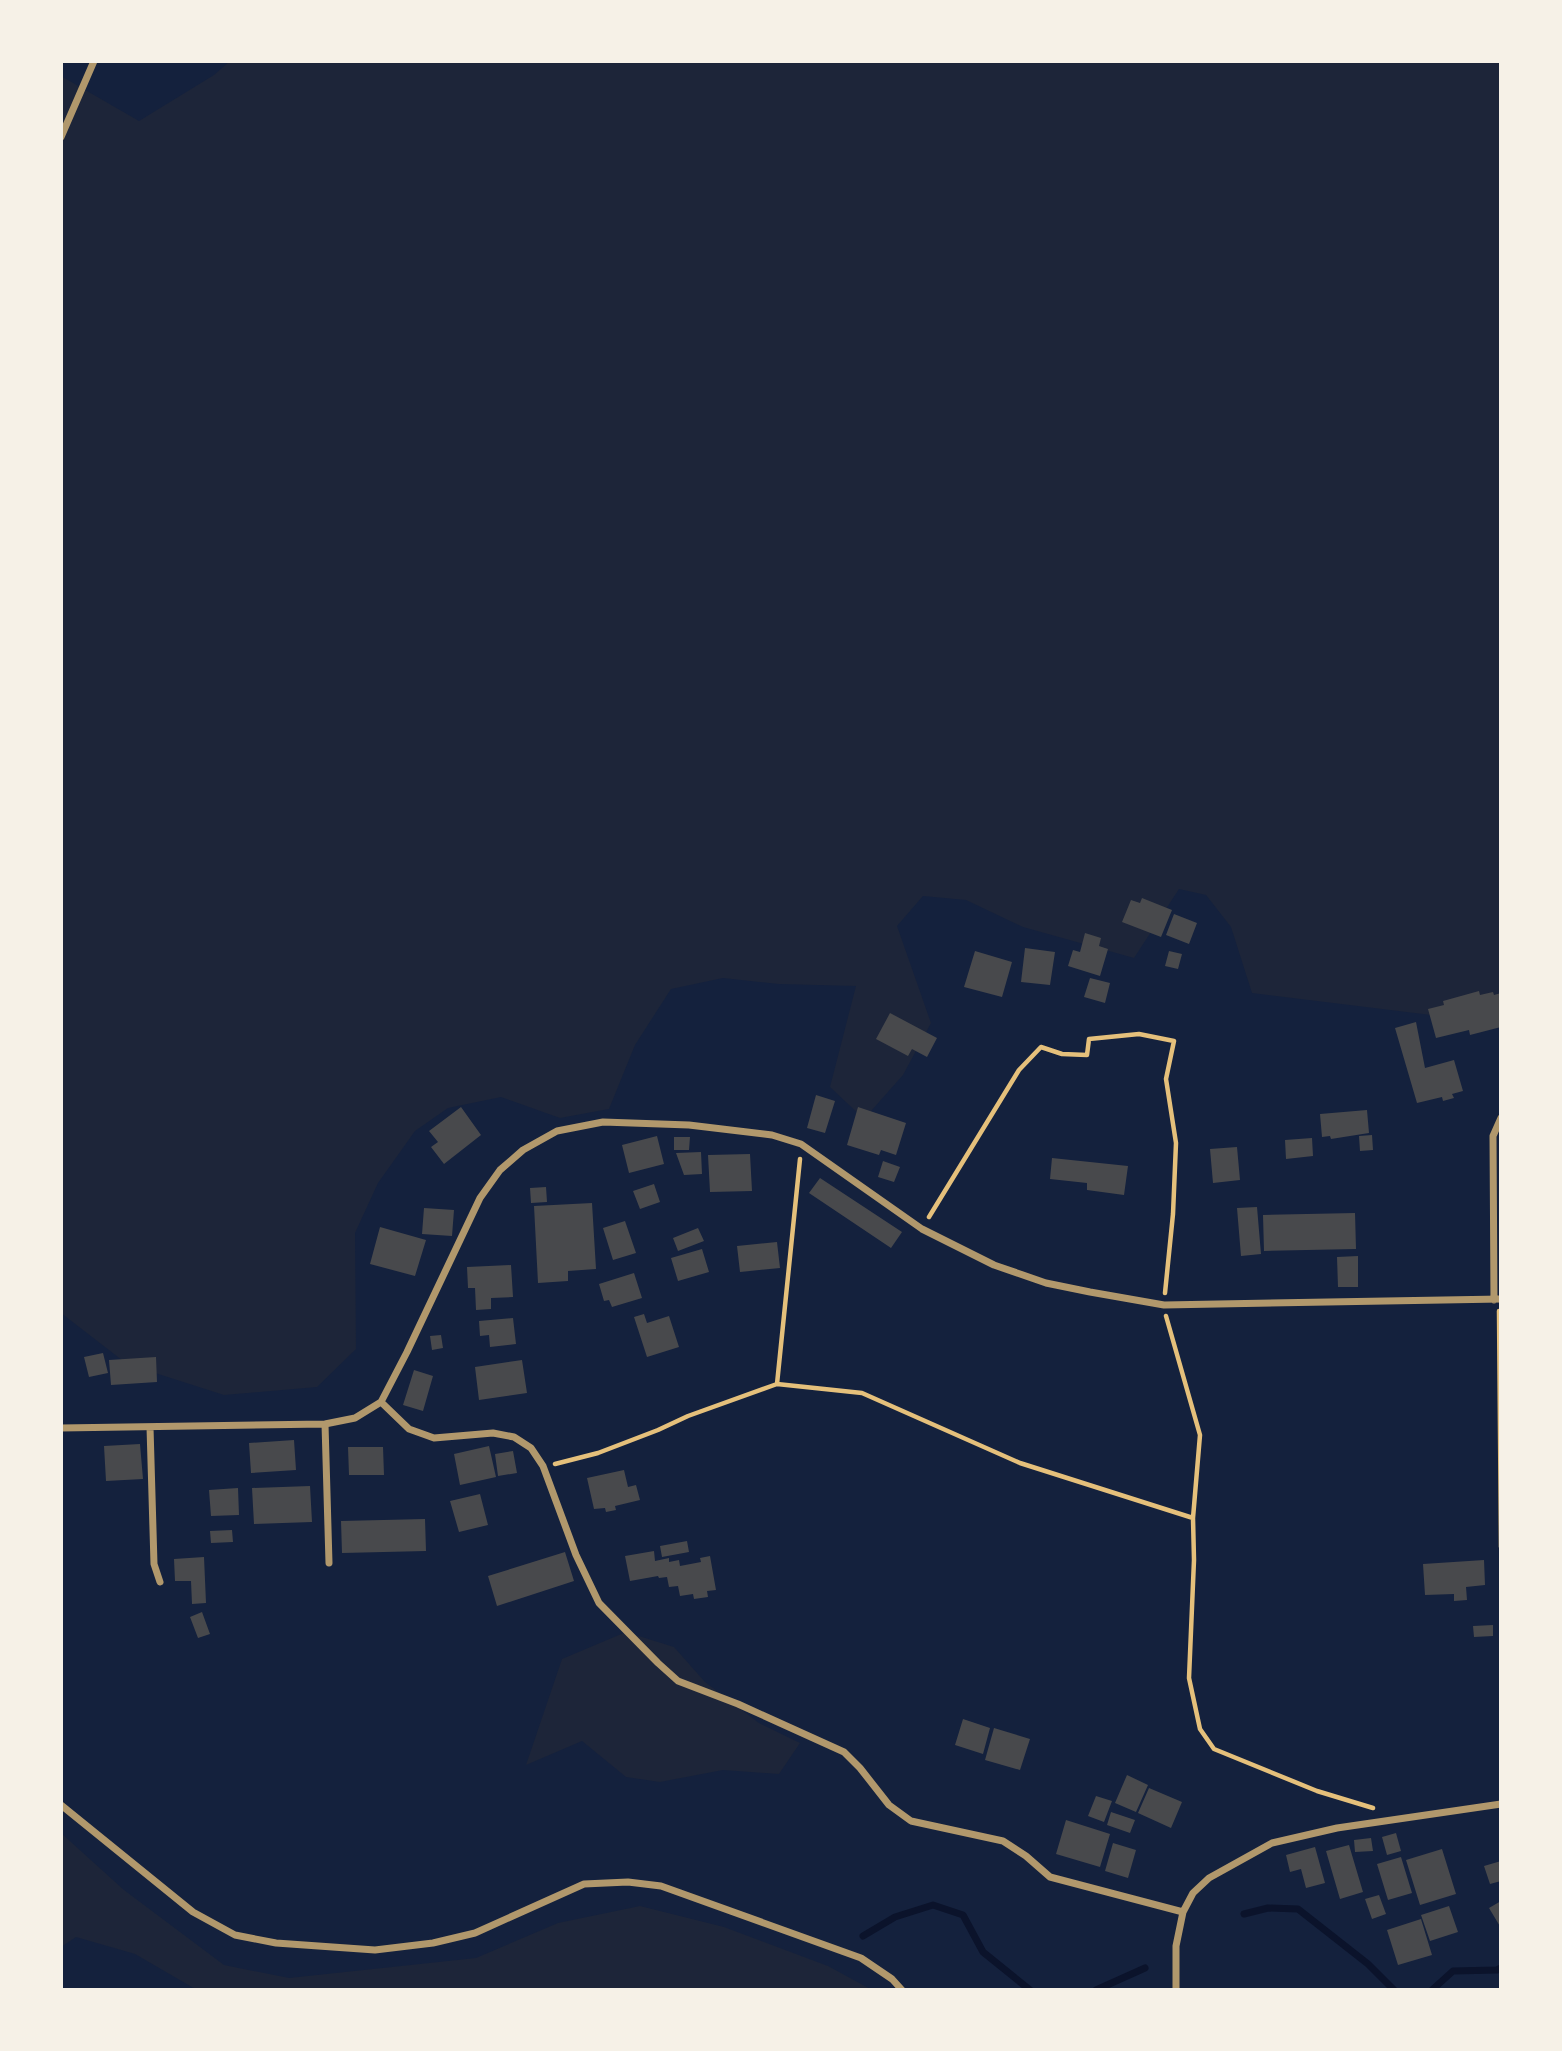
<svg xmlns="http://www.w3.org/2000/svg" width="1562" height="2051" viewBox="0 0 1562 2051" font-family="'Titillium Web',sans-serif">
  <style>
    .green { fill: #1d2539 }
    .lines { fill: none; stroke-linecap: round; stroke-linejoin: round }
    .stream { stroke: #0b132b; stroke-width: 7 }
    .building { fill: #48494c }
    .path { stroke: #e5c07b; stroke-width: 4.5 }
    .minor { stroke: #b1986c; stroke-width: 7 }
  </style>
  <rect width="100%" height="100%" fill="#14213d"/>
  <!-- green -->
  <path class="green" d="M 230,61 L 1501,61 L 1501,998 L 1431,1015 L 1252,993 L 1231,927 L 1206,895 L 1179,889 L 1134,958 L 1023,927 L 966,900 L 923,896 L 897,926 L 931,1023 L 903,1075 L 864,1119 L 830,1087 L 856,986 L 779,984 L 723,978 L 671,989 L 635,1045 L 609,1109 L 560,1118 L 501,1097 L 448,1108 L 415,1131 L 378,1183 L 355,1233 L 356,1349 L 317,1387 L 224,1395 L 127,1364 L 61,1313 L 61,76 L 139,121 L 214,75 Z
    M 626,1632 L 674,1647 L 705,1682 L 759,1723 L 800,1743 L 779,1774 L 723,1770 L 660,1782 L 626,1777 L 582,1741 L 526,1765 L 562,1659 Z
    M 61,1833 L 124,1890 L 224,1965 L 289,1978 L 476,1958 L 558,1923 L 640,1906 L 724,1927 L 828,1966 L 872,1990 L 197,1990 L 135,1954 L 76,1937 L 61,1947 Z"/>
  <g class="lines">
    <!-- stream -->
    <path class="stream" d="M 1244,1914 L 1268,1908 L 1298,1909 L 1368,1964 L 1394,1990
      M 863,1936 L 895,1917 L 933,1905 L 963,1915 L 983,1952 L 1030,1990
      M 1096,1990 L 1145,1968
      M 1432,1990 L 1453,1971 L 1497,1970 L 1501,1968"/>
  </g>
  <!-- building -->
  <path class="building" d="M 1142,898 L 1172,910 L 1161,937 L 1122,922 L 1131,900 L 1140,903 Z
    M 1174,914 L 1197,923 L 1189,944 L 1166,935 Z
    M 1085,933 L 1101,938 L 1099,946 L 1108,949 L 1100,976 L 1068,966 L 1073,950 L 1080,952 Z
    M 1025,948 L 1055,952 L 1050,985 L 1021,982 Z
    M 975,951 L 1012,962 L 1002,997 L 964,987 Z
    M 1169,951 L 1182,954 L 1178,969 L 1165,966 Z
    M 1090,978 L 1110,983 L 1105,1003 L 1084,997 Z
    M 1479,991 L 1480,995 L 1493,992 L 1494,995 L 1501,993 L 1501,1027 L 1470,1035 L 1469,1030 L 1436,1038 L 1428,1009 L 1444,1005 L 1443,1001 Z
    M 890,1013 L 937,1038 L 927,1057 L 912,1049 L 908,1056 L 876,1039 Z
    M 1416,1022 L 1425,1068 L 1454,1060 L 1463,1091 L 1452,1094 L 1454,1098 L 1443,1101 L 1442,1097 L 1417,1103 L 1395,1028 Z
    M 816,1095 L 835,1101 L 825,1133 L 807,1128 Z
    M 461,1107 L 481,1135 L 444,1164 L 431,1147 L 438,1142 L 429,1131 Z
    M 858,1107 L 906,1123 L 896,1155 L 881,1150 L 879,1155 L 847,1145 Z
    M 1367,1110 L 1369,1133 L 1331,1139 L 1330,1136 L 1322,1137 L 1320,1114 Z
    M 1372,1135 L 1373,1150 L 1360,1151 L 1359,1136 Z
    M 657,1136 L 664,1164 L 629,1173 L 622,1145 Z
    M 674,1137 L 690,1137 L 689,1150 L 674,1150 Z
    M 1312,1138 L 1313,1156 L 1286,1159 L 1285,1140 Z
    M 1237,1147 L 1240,1180 L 1213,1183 L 1210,1149 Z
    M 701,1152 L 702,1174 L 684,1175 L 676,1153 Z
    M 750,1154 L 752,1191 L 710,1192 L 708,1155 Z
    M 1052,1158 L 1128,1166 L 1124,1195 L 1087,1190 L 1087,1183 L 1050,1179 Z
    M 883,1161 L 900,1167 L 894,1182 L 878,1177 Z
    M 820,1178 L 902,1232 L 891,1248 L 809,1193 Z
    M 654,1184 L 660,1202 L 640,1209 L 633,1191 Z
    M 546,1187 L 547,1202 L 531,1203 L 530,1188 Z
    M 592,1203 L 596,1269 L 568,1271 L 568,1281 L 538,1283 L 534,1206 Z
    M 1257,1207 L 1261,1254 L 1241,1256 L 1237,1208 Z
    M 424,1208 L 454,1210 L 452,1236 L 422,1234 Z
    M 1355,1213 L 1356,1249 L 1264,1251 L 1263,1215 Z
    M 625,1221 L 636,1253 L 613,1260 L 603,1228 Z
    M 380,1227 L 426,1240 L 415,1276 L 370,1264 Z
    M 698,1228 L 704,1241 L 678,1251 L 673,1238 Z
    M 777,1242 L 780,1268 L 740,1272 L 737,1246 Z
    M 702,1249 L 709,1272 L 678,1281 L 671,1258 Z
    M 1358,1256 L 1358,1287 L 1338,1287 L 1337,1257 Z
    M 511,1265 L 513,1297 L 491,1298 L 491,1309 L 476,1310 L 475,1288 L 468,1288 L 467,1267 Z
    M 634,1273 L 642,1298 L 612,1307 L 609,1300 L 604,1301 L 599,1284 Z
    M 644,1314 L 647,1323 L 669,1316 L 679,1347 L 647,1357 L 634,1317 Z
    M 513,1318 L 516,1344 L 490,1347 L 489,1335 L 480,1336 L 479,1321 Z
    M 441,1335 L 443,1348 L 432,1350 L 430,1336 Z
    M 103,1353 L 108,1373 L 89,1377 L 84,1357 Z
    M 156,1357 L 157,1382 L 111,1385 L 109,1360 Z
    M 522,1360 L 527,1393 L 479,1400 L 475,1367 Z
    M 414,1370 L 433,1376 L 423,1411 L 403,1405 Z
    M 294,1440 L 296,1470 L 251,1473 L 249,1443 Z
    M 140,1444 L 143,1479 L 106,1481 L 104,1446 Z
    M 489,1446 L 496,1477 L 460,1485 L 454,1454 Z
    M 348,1447 L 383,1447 L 384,1475 L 349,1475 Z
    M 513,1451 L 517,1473 L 498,1476 L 495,1454 Z
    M 624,1470 L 628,1487 L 636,1485 L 640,1500 L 615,1506 L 616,1510 L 606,1512 L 605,1508 L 594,1509 L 587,1478 Z
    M 310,1486 L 312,1522 L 254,1524 L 252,1488 Z
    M 238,1488 L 239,1515 L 211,1516 L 209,1490 Z
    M 480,1494 L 488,1525 L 459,1532 L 450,1501 Z
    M 425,1519 L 426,1551 L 342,1553 L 341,1521 Z
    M 232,1530 L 233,1542 L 211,1543 L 210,1531 Z
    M 687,1541 L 689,1552 L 662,1557 L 660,1546 Z
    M 654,1551 L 655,1561 L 669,1558 L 669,1562 L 679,1560 L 680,1566 L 701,1562 L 700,1558 L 710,1556 L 716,1590 L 707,1591 L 708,1597 L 694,1599 L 693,1594 L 680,1596 L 678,1586 L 669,1587 L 667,1577 L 659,1578 L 658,1576 L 630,1581 L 625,1556 Z
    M 565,1552 L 574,1581 L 497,1606 L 488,1576 Z
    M 204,1557 L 206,1603 L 192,1604 L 191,1581 L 175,1581 L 174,1559 Z
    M 1484,1560 L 1485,1585 L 1466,1587 L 1467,1600 L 1454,1601 L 1454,1594 L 1425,1595 L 1423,1564 Z
    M 202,1612 L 210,1634 L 198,1638 L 190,1617 Z
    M 1493,1625 L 1493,1636 L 1474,1637 L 1473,1626 Z
    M 963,1719 L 990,1728 L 983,1754 L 955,1745 Z
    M 994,1728 L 1030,1739 L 1020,1770 L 985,1760 Z
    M 1127,1775 L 1148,1785 L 1136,1812 L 1115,1803 Z
    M 1149,1788 L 1182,1802 L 1171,1828 L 1138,1813 Z
    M 1096,1796 L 1112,1801 L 1104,1822 L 1088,1816 Z
    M 1111,1812 L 1135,1820 L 1130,1833 L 1107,1825 Z
    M 1066,1820 L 1110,1834 L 1100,1867 L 1056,1854 Z
    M 1396,1833 L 1401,1851 L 1387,1855 L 1382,1837 Z
    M 1371,1838 L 1373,1851 L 1355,1852 L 1354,1840 Z
    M 1113,1843 L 1136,1850 L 1128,1878 L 1105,1871 Z
    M 1349,1845 L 1363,1892 L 1340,1899 L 1326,1851 Z
    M 1315,1847 L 1325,1883 L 1306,1888 L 1301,1869 L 1290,1872 L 1286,1855 Z
    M 1442,1849 L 1456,1894 L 1420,1905 L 1406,1860 Z
    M 1401,1857 L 1412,1893 L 1388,1900 L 1377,1864 Z
    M 1501,1861 L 1501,1881 L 1490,1884 L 1484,1866 Z
    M 1379,1895 L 1386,1914 L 1372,1919 L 1365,1899 Z
    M 1501,1901 L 1501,1928 L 1489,1908 Z
    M 1449,1906 L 1458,1932 L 1430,1941 L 1421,1915 Z
    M 1421,1919 L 1432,1955 L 1398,1965 L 1387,1930 Z"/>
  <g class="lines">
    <!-- path -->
    <path class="path" d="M 929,1217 L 1019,1070 L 1041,1047 L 1062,1054 L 1087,1055 L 1089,1039 L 1139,1034 L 1174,1041 L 1166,1079 L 1176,1143 L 1173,1214 L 1165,1293
      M 1499,1311 L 1501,1547
      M 1166,1316 L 1200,1435 L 1193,1518 L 1194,1560 L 1189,1678 L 1200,1729 L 1214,1749 L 1317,1791 L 1373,1808
      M 777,1384 L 862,1393 L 1020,1463 L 1193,1518
      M 555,1464 L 598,1453 L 658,1430 L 688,1416 L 777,1384 L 800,1159"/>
    <!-- minor -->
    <path class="minor" d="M 61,137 L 94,61
      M 1494,1300 L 1493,1136 L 1501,1118
      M 381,1402 L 409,1429 L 434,1438 L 493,1433 L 514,1437 L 531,1448 L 543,1466 L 576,1555 L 599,1603 L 658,1663 L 678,1681 L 738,1704 L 844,1752 L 860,1768 L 889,1805 L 911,1821 L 1003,1841 L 1026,1856 L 1050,1877 L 1183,1912
      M 325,1424 L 329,1563
      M 150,1427 L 154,1564 L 160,1582
      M 61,1428 L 325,1424 L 355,1418 L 381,1402 L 407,1352 L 480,1198 L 500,1170 L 523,1150 L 557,1131 L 603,1122 L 689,1125 L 772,1135 L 801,1144 L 922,1229 L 994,1265 L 1046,1283 L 1090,1292 L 1164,1305 L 1501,1299
      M 61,1805 L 193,1912 L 235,1935 L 276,1943 L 375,1950 L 433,1943 L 475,1933 L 584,1884 L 628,1882 L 661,1886 L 861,1958 L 892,1979 L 902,1990
      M 1176,1990 L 1176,1946 L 1183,1912 L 1193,1893 L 1209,1878 L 1272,1843 L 1337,1828 L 1501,1804"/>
  </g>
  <!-- border -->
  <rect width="1562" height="2051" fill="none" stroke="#f6f1e7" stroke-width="126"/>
</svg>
